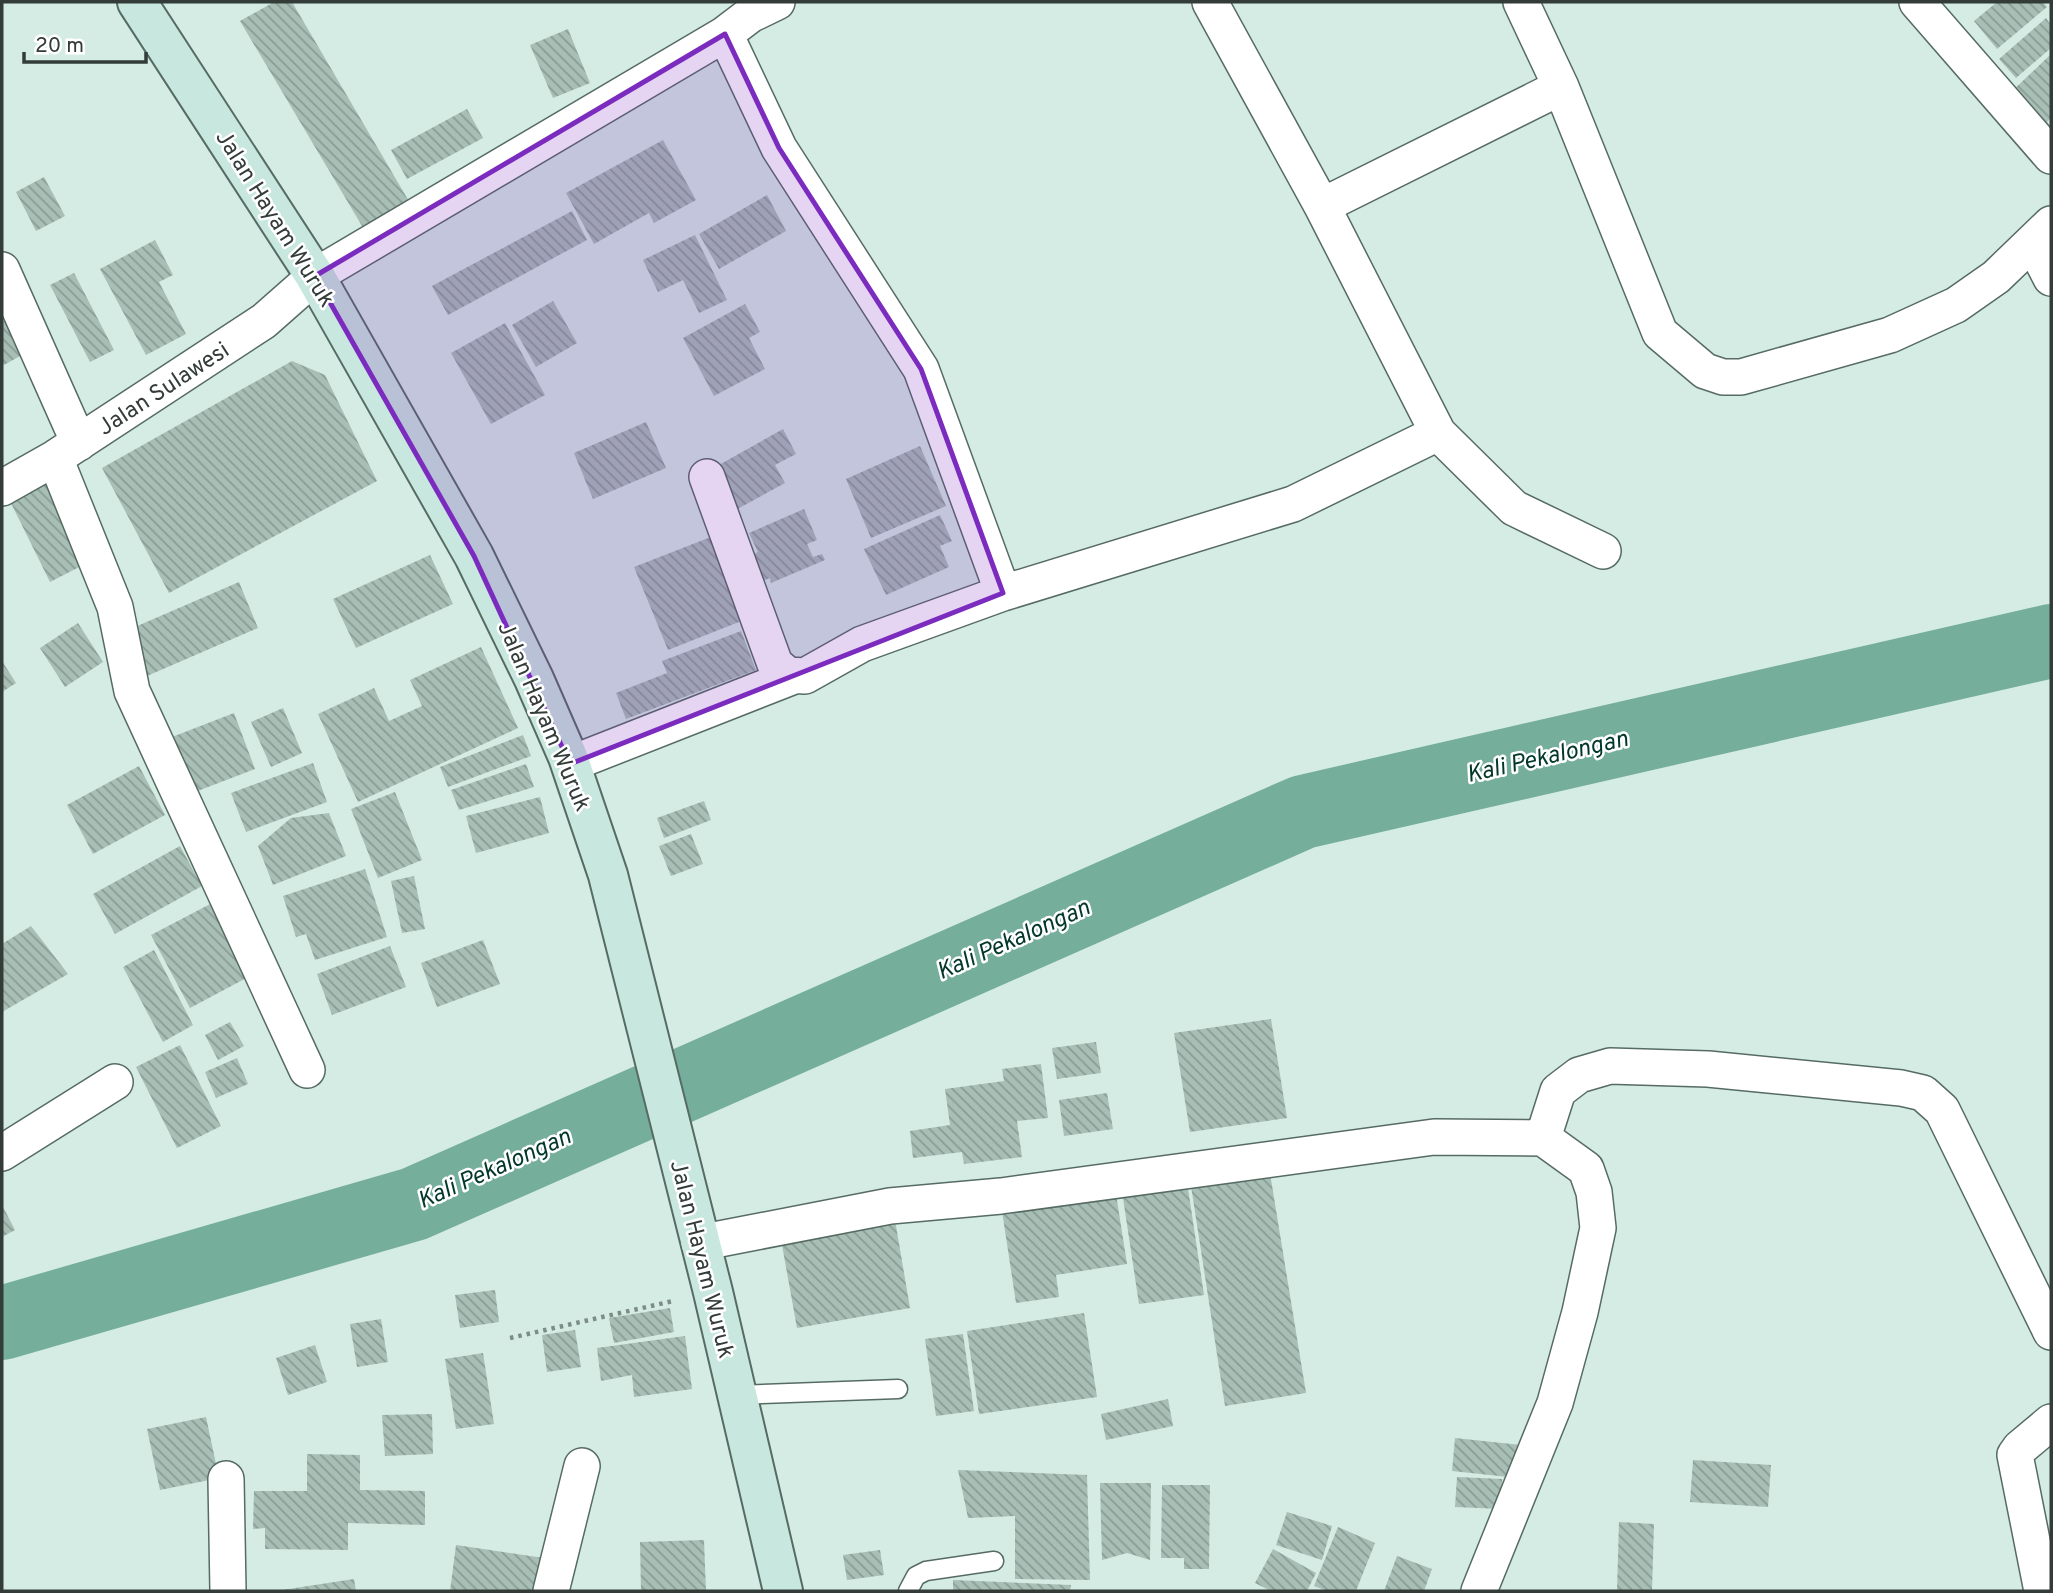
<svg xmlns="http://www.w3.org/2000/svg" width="2053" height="1593" viewBox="0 0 2053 1593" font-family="Overpass,sans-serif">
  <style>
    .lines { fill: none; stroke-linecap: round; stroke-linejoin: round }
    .river { stroke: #75ae9a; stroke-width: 74 }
    .building { fill: url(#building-back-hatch) }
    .lane-casing { stroke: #566b63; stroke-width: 21 }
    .street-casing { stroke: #566b63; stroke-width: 38 }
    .secondary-casing { stroke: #566b63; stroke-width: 42 }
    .path { stroke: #7c8c86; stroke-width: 4.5; stroke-dasharray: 3.5 5; stroke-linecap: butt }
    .lane { stroke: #fff; stroke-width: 18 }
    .street { stroke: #fff; stroke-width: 35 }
    .secondary { stroke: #c8e7de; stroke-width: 38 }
    .marked { fill: #7b2cbf; fill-opacity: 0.2; stroke: #7b2cbf; stroke-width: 5; stroke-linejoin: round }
    .labels { text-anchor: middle; stroke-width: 5; stroke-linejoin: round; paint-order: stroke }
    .street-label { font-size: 23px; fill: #333c39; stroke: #fff }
    .water-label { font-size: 24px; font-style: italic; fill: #02372a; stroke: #fff }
  </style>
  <defs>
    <pattern id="building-back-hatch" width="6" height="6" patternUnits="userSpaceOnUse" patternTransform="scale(1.75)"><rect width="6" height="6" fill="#a8bfb6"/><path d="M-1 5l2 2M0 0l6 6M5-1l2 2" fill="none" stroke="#899c95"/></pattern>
  </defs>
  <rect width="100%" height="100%" fill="#d4ece3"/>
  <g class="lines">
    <!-- river -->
    <path class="river" d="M 2,1323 L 414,1204 L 1303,812 L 2051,641"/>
  </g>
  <!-- building -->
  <path class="building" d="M 274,2 L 292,2 L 410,203 L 365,231 L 240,21 Z
    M 1997,2 L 2043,2 L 2047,7 L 1997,49 L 1974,21 Z
    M 2046,18 L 2051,25 L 2051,48 L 2016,78 L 1999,59 Z
    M 568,29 L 590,83 L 553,98 L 530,45 Z
    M 2050,55 L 2051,118 L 2040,129 L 2008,95 Z
    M 467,109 L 483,138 L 407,179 L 391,150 Z
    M 663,140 L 696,200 L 654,223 L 649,213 L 594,244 L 566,193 Z
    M 44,177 L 65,216 L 36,231 L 16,192 Z
    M 767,195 L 786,231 L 719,269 L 699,234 Z
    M 572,211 L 587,240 L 448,315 L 432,286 Z
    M 695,235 L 727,300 L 699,313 L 683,280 L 658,292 L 643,260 Z
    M 155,240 L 173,275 L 159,282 L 186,334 L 146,355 L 100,269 Z
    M 74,273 L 114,350 L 90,362 L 50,285 Z
    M 553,301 L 577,343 L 536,367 L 512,325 Z
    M 745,304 L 760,332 L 749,338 L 765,369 L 714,396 L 683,338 Z
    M 15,315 L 33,349 L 2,366 L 2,322 Z
    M 505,323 L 545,395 L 491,424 L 451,353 Z
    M 292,361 L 325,375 L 377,481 L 169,593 L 102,468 Z
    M 646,422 L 666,468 L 593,499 L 574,453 Z
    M 783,429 L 796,454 L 775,465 L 785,483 L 732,512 L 710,470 Z
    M 920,446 L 946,506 L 871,538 L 846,479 Z
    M 49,474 L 93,560 L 50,582 L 7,495 Z
    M 804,509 L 817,540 L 807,544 L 813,557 L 822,554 L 825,560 L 771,583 L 770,578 L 758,583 L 747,557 L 758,552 L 749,533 Z
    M 940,515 L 952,541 L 940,546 L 949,567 L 886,595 L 864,549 Z
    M 716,535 L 749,618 L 668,650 L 634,567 Z
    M 430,555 L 453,604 L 356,648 L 333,599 Z
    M 239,582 L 258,628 L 147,676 L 128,630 Z
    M 78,623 L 103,662 L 65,687 L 40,648 Z
    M 741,631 L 756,670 L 626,719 L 616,693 L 667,673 L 662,661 Z
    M 481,647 L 518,728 L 358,802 L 318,714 L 374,688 L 389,721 L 422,706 L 410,680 Z
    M 2,661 L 16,683 L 2,692 Z
    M 283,708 L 302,753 L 271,767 L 251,722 Z
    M 234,713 L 255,769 L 195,792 L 172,737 Z
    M 523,735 L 531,756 L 448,787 L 440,767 Z
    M 313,763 L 327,802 L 246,832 L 231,793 Z
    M 526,764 L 534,787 L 459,810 L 451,790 Z
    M 139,766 L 165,815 L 93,854 L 67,805 Z
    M 395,792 L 422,860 L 378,878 L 351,809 Z
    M 540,797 L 549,833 L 476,853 L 466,816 Z
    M 704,801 L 711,820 L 664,838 L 657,818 Z
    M 329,813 L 346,856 L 273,885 L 258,846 L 291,818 Z
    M 691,834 L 703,864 L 671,876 L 659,846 Z
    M 180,846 L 202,886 L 115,934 L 93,894 Z
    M 365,869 L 387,937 L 315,960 L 306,934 L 296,937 L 283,896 Z
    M 414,876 L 425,929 L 402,933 L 391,881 Z
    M 214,902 L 252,975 L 190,1008 L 151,935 Z
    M 31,926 L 68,974 L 2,1012 L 2,944 Z
    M 483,940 L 500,984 L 437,1007 L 421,963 Z
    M 390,946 L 406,987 L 332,1015 L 317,974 Z
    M 154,950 L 193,1025 L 163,1042 L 123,967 Z
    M 1271,1019 L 1287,1118 L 1190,1132 L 1174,1033 Z
    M 230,1022 L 244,1046 L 218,1060 L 205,1035 Z
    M 1096,1042 L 1101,1073 L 1057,1079 L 1052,1048 Z
    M 180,1045 L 221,1126 L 177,1148 L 136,1067 Z
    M 237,1058 L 248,1084 L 216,1098 L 205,1072 Z
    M 1041,1064 L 1048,1118 L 1017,1121 L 1022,1157 L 964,1164 L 962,1152 L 913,1158 L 910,1131 L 950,1125 L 945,1089 L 1004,1081 L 1002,1069 Z
    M 1107,1093 L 1113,1129 L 1064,1136 L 1059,1100 Z
    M 1268,1161 L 1306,1393 L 1225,1406 L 1189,1173 Z
    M 1186,1175 L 1204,1295 L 1139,1304 L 1121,1185 Z
    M 1116,1194 L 1127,1264 L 1056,1275 L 1059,1297 L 1016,1303 L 1002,1211 Z
    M 2,1205 L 15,1230 L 2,1237 Z
    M 894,1214 L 910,1308 L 797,1328 L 780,1234 Z
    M 495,1290 L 499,1322 L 460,1328 L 455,1295 Z
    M 670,1308 L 674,1332 L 614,1343 L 609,1318 Z
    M 1084,1313 L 1097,1397 L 979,1414 L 967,1331 Z
    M 381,1319 L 388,1362 L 357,1367 L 350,1324 Z
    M 575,1330 L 581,1367 L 547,1372 L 542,1335 Z
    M 963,1334 L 974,1411 L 936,1416 L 925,1339 Z
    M 685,1336 L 692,1389 L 634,1397 L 632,1375 L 601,1381 L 597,1348 Z
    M 315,1345 L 327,1382 L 288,1395 L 276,1358 Z
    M 483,1353 L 494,1424 L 456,1429 L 445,1359 Z
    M 1168,1399 L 1173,1426 L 1106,1440 L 1101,1414 Z
    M 432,1414 L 433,1454 L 385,1456 L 382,1415 Z
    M 206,1417 L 219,1478 L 160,1490 L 147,1429 Z
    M 1455,1438 L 1521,1445 L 1518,1478 L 1452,1471 Z
    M 307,1454 L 360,1455 L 360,1490 L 425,1491 L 425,1525 L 348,1523 L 348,1550 L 265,1549 L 265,1528 L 253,1529 L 254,1491 L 307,1491 Z
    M 1693,1460 L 1771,1465 L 1768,1507 L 1690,1502 Z
    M 958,1470 L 1087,1475 L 1090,1580 L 1015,1579 L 1015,1516 L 968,1518 Z
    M 1457,1477 L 1502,1479 L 1501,1509 L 1455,1507 Z
    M 1100,1483 L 1151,1483 L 1150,1560 L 1127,1553 L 1102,1560 Z
    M 1162,1485 L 1210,1485 L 1209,1569 L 1184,1569 L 1184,1558 L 1161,1558 Z
    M 1287,1512 L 1332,1526 L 1322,1560 L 1276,1545 Z
    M 1619,1522 L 1654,1524 L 1652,1591 L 1617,1591 Z
    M 1338,1527 L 1375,1543 L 1356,1591 L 1327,1591 L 1314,1586 Z
    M 704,1540 L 706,1591 L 641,1591 L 640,1542 Z
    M 456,1545 L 544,1558 L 539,1591 L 450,1591 Z
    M 1273,1549 L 1316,1573 L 1307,1591 L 1271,1591 L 1255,1583 Z
    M 880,1550 L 884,1575 L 847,1580 L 843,1555 Z
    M 1397,1556 L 1432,1569 L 1424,1591 L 1384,1591 Z
    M 354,1579 L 356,1591 L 282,1591 L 282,1590 Z
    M 953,1580 L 1071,1585 L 1070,1591 L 953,1591 Z"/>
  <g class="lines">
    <!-- lane casing -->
    <g class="lane-casing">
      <path id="lane" d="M 737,1395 L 898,1389
        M 908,1591 L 916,1576 L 926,1571 L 994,1561"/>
    </g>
    <!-- street casing -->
    <g class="street-casing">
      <path id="street" d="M 1521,2 L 1561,87 L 1660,333 L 1705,371 L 1723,377 L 1741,377 L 1890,335 L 1956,305 L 1996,277 L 2051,224
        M 1917,2 L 2051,156
        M 725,34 L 779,148 L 921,369 L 1003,593
        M 1322,206 L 1561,87
        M 2033,243 L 2051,278
        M 2,270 L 79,443
        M 1438,433 L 1514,508 L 1603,551
        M 55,458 L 115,607 L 132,691 L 307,1070
        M 707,477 L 775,664 L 788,675 L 805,676 L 862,644 L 1003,593 L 1293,504 L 1438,433 L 1322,206 L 1210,2
        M 2,488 L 55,458 L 264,321 L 315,276 L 725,34 L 750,15 L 777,2
        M 570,764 L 794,676
        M 1543,1138 L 1558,1091 L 1579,1075 L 1610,1066 L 1708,1069 L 1901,1088 L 1923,1093 L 1942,1110 L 2051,1332
        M 2,1153 L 115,1082
        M 699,1243 L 890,1206 L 1001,1196 L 1434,1137 L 1543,1138 L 1586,1169 L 1594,1192 L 1598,1228 L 1580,1312 L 1555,1403 L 1479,1591
        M 226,1479 L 228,1591
        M 551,1591 L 582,1466
        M 2042,1591 L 2015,1455 L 2020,1448 L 2051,1422"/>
    </g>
    <!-- secondary casing -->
    <g class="secondary-casing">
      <path id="secondary" d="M 137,2 L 315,276 L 474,556 L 534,679 L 568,757 L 608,875 L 713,1292 L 783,1591"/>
    </g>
    <!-- path -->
    <path class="path" d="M 510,1338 L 673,1301"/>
    <!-- lane -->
    <use href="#lane" class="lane"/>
    <!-- street -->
    <use href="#street" class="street"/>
    <!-- secondary -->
    <use href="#secondary" class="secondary"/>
  </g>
  <!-- marked area -->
  <path class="marked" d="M 725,34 L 779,148 L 921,369 L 1003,593 L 570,764 L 474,556 L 315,276 Z"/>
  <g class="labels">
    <!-- street labels -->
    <g class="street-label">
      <text transform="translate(276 218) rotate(58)" y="8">Jalan Hayam Wuruk</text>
      <text transform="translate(163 388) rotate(-33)" y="8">Jalan Sulawesi</text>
      <text transform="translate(545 716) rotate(67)" y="8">Jalan Hayam Wuruk</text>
      <text transform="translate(703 1259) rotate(76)" y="8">Jalan Hayam Wuruk</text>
    </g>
    <!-- water labels -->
    <g class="water-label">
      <text transform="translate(1547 756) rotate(-13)" y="8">Kali Pekalongan</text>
      <text transform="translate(1013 939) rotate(-24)" y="8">Kali Pekalongan</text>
      <text transform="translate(494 1168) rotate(-24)" y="8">Kali Pekalongan</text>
    </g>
  </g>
  <!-- border -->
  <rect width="2053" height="1593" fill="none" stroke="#333c39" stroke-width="7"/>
  <!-- scale -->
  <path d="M24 52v10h122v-10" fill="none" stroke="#333c39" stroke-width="3.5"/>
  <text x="35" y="52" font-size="21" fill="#333c39" stroke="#ffffff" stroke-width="5" paint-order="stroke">20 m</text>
</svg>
